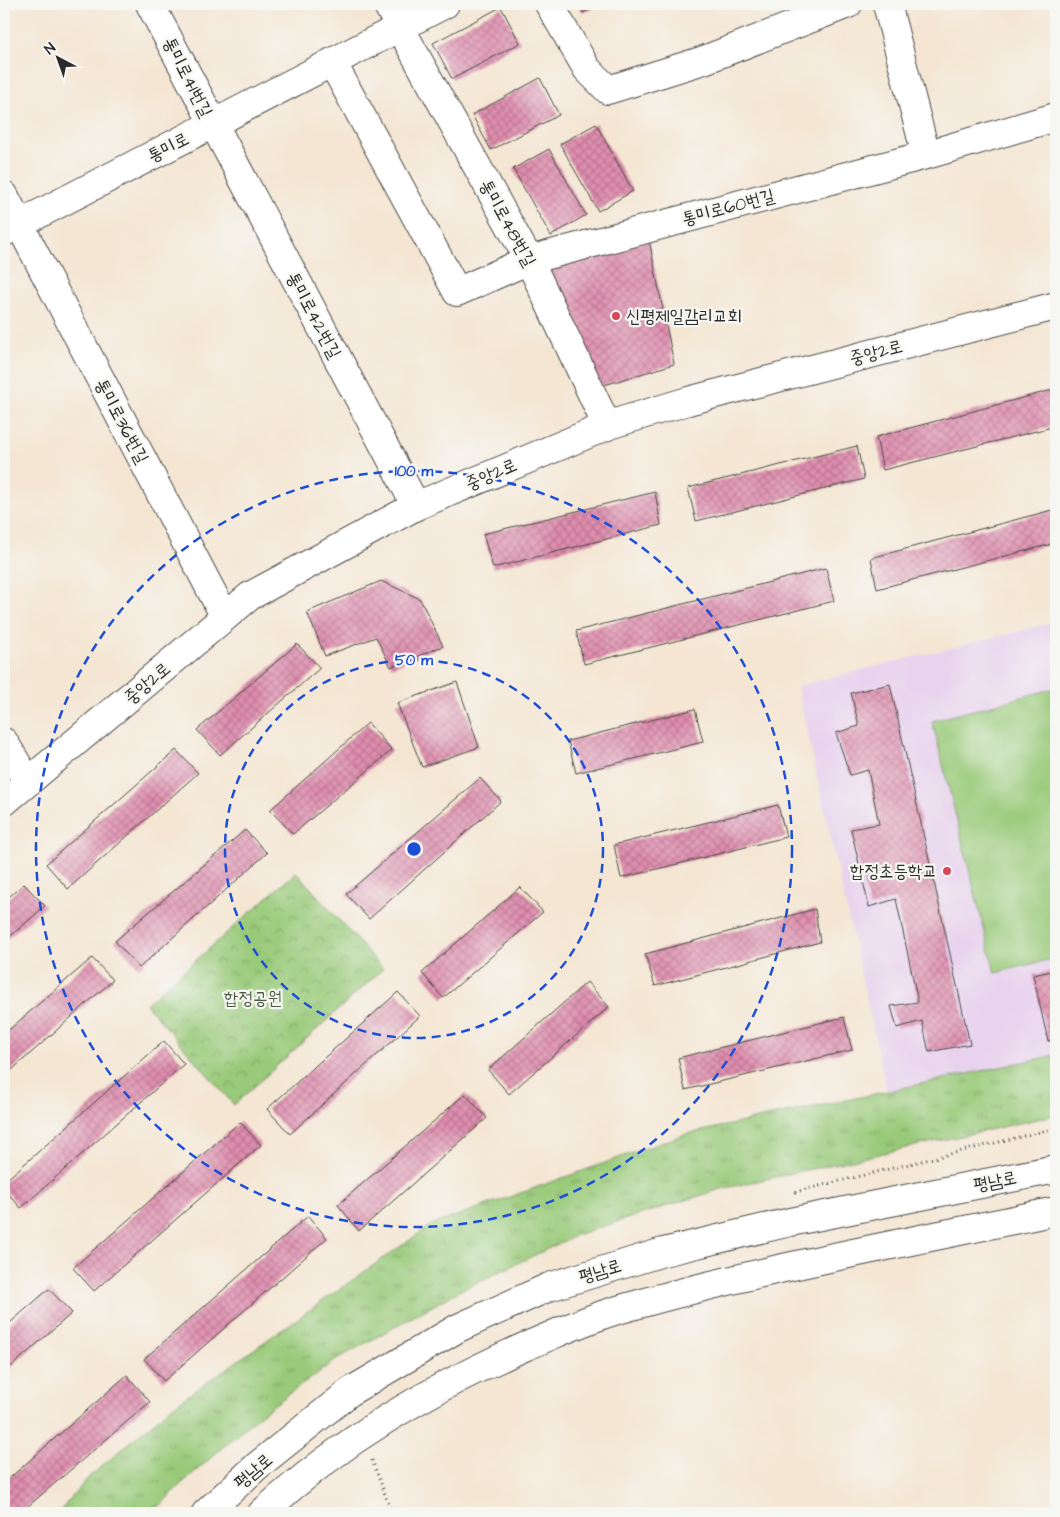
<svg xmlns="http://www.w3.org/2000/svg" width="1060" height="1517" viewBox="0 0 1060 1517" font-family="'Architects Daughter','Poor Story',sans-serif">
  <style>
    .built { fill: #e8d2ee }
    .grass { fill: url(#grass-tufts); stroke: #627a52 }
    .park { fill: url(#park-crowns); stroke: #627a52 }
    .pitch { fill: #99ca79; stroke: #627a52 }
    .building { fill: url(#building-cross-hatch) }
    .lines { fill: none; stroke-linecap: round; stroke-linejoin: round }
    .minor-casing { stroke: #494744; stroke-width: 30 }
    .major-casing { stroke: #494744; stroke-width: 30 }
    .path { stroke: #494744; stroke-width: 3; stroke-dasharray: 1 4; stroke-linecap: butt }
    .minor { stroke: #fff; stroke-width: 28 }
    .major { stroke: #fff; stroke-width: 28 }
    .ring { fill: none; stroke: #1d4ed8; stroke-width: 2.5; stroke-dasharray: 9 6 }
    .poi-dot { fill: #d1495b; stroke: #f6f6f2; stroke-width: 2 }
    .labels { text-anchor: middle; stroke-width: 4.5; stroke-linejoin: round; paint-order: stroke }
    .street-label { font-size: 18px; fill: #2b2b2b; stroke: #f6f6f2 }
    .poi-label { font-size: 18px; fill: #2b2b2b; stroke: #f6f6f2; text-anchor: start }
    .park-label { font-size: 18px; fill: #4c5b42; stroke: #f6f6f2 }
    .centre { fill: #1d4ed8; stroke: #f6f6f2; stroke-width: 2.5 }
    .ring-label { font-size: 15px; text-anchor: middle; font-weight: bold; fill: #1d4ed8; stroke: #f6f6f2; stroke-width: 4.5; stroke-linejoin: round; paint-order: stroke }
  </style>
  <defs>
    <pattern id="grass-tufts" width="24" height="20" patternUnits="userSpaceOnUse" patternTransform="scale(1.25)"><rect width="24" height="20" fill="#99ca79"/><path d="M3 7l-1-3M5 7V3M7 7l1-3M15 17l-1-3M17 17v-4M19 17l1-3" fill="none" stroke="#7da463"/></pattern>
    <pattern id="park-crowns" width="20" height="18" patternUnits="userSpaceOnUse" patternTransform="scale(1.25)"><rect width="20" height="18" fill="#99ca79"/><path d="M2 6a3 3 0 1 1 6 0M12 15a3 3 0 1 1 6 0" fill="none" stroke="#7da463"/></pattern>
    <pattern id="building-cross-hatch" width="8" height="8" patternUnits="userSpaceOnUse" patternTransform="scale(1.25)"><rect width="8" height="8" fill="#e08eaf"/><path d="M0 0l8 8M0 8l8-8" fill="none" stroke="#b6748f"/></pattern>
  </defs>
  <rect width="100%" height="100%" fill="#f6f6f2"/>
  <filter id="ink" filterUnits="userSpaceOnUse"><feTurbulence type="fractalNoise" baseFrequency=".02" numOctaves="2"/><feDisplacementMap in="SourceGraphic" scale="10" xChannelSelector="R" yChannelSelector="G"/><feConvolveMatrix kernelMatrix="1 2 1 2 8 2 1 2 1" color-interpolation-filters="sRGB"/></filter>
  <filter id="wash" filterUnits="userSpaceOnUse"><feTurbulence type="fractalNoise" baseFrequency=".0096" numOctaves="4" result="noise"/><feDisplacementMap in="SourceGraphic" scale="20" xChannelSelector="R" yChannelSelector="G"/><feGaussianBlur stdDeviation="1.12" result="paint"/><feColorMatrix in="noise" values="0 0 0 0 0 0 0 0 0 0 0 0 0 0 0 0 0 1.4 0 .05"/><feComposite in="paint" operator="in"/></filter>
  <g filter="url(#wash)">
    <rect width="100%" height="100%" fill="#f4e6d3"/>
    <!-- built -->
    <path class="built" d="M 1056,622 L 1056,1055 L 887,1091 L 797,686 Z"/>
    <!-- grass -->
    <path class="grass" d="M 1056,1055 L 1056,1115 L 721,1189 L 579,1234 L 459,1291 L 339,1358 L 257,1417 L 180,1485 L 153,1513 L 58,1513 L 89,1477 L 173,1406 L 431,1225 L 683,1135 Z"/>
    <!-- park -->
    <path class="park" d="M 296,872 L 383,969 L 234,1105 L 146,1004 Z"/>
    <!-- pitch -->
    <path class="pitch" d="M 1056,688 L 1056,958 L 995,973 L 932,721 Z"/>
    <g id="blocks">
      <!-- building -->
      <path class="building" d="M 578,4 L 601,4 L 583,13 Z
        M 501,7 L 520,43 L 452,79 L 433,43 Z
        M 540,78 L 559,115 L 491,150 L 472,115 Z
        M 596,124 L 633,191 L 598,211 L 560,144 Z
        M 549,149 L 586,215 L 551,236 L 513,169 Z
        M 649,240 L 674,364 L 601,386 L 544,268 Z
        M 1056,389 L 1056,426 L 883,470 L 876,437 Z
        M 857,446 L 864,479 L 696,521 L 688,488 Z
        M 655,492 L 661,525 L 493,568 L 483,534 Z
        M 1056,509 L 1056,543 L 877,589 L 871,558 Z
        M 826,568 L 834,601 L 584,664 L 576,631 Z
        M 381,581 L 420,599 L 443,646 L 391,667 L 376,637 L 325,656 L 307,612 Z
        M 297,644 L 320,668 L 220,755 L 197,730 Z
        M 457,682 L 479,747 L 422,767 L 397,703 Z
        M 890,684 L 970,1044 L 929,1052 L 922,1021 L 897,1028 L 891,1006 L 918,1002 L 896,899 L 869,907 L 851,829 L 879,824 L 868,770 L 850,775 L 836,733 L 859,726 L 851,693 Z
        M 695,709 L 703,742 L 576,773 L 568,741 Z
        M 368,723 L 392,750 L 293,834 L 270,810 Z
        M 176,750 L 198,773 L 68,889 L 46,864 Z
        M 480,778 L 501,801 L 369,919 L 346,894 Z
        M 778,805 L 786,837 L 621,878 L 614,845 Z
        M 245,830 L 267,853 L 139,968 L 115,941 Z
        M 24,884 L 45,906 L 4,942 L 4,901 Z
        M 520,887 L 543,912 L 443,998 L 422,973 Z
        M 815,909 L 820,942 L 655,986 L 645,954 Z
        M 92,958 L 113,980 L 4,1077 L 4,1034 Z
        M 1056,970 L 1056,1039 L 1048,1041 L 1033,975 Z
        M 587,982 L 609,1007 L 509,1094 L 488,1070 Z
        M 398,992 L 420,1016 L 290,1134 L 267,1109 Z
        M 844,1017 L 852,1050 L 685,1090 L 678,1058 Z
        M 164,1041 L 184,1064 L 21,1208 L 4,1189 L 4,1182 Z
        M 465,1094 L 487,1118 L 359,1231 L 338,1205 Z
        M 240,1122 L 261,1145 L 94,1291 L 73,1268 Z
        M 308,1216 L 327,1238 L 164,1381 L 144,1359 Z
        M 49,1289 L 72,1313 L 4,1373 L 4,1328 Z
        M 127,1375 L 150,1402 L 20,1513 L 4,1513 L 4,1483 Z"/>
    </g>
  </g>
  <g filter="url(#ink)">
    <use href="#blocks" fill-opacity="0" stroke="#494744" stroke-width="1"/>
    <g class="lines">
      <!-- minor casing -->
      <g class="minor-casing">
        <path id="minor" d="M 150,4 L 416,506
          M 387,4 L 529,260 L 607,426
          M 549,4 L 587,69 L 608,90 L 704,60 L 848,4
          M 887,4 L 926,155
          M 332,62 L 457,292 L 529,260 L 926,155 L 1056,117
          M 4,195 L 225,617
          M 4,232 L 445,4
          M 4,742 L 28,782
          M 4,802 L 250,596 L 416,506 L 612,424 L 688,401 L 1056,306"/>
      </g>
      <!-- major casing -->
      <g class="major-casing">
        <path id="major" d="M 206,1513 L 257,1466 L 351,1391 L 458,1328 L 549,1287 L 663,1252 L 790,1222 L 1056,1169
          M 262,1513 C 342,1440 426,1391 524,1347 C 556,1334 588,1318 621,1309 C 763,1268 911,1242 1056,1211"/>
      </g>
      <!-- path -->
      <path class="path" d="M 795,1192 L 1056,1128
        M 372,1460 L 392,1513"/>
      <!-- minor -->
      <use href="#minor" class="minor"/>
      <!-- major -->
      <use href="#major" class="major"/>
    </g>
  </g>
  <!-- distance rings -->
  <g class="ring">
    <circle cx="414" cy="849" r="189"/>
    <circle cx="414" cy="849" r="378"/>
  </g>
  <!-- markers -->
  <g class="poi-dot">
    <circle cx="616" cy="316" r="5"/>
    <circle cx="947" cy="871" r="5"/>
  </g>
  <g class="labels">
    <!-- street labels -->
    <g class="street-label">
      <text transform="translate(188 77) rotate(63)" y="6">통미로41번길</text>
      <text transform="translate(168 147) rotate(-27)" y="6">통미로</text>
      <text transform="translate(728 207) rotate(-15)" y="6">통미로60번길</text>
      <text transform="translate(508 223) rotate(61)" y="6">통미로48번길</text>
      <text transform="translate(314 315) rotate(62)" y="6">통미로42번길</text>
      <text transform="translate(876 352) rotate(-14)" y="6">중앙2로</text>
      <text transform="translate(122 421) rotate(62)" y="6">통미로36번길</text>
      <text transform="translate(491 474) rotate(-23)" y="6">중앙2로</text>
      <text transform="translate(147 683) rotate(-40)" y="6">중앙2로</text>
      <text transform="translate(995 1181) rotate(-11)" y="6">평남로</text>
      <text transform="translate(600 1271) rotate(-17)" y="6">평남로</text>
      <text transform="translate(253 1471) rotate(-41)" y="6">평남로</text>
    </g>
    <!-- poi labels -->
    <g class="poi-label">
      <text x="626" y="322">신평제일감리교회</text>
      <text x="937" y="877" text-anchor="end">합정초등학교</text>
    </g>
    <!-- park labels -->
    <g class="park-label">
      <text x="253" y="1004">합정공원</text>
    </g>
  </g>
  <circle cx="414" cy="849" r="8" class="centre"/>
  <g class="ring-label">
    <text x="414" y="476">100 m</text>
    <text x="414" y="665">50 m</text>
  </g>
  <!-- margin -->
  <rect width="1060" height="1517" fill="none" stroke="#f6f6f2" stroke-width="20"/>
  <!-- north arrow -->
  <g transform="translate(58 58) rotate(319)" stroke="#f6f6f2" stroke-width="4" paint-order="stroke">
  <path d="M0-4L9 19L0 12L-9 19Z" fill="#2b2b2b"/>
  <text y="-8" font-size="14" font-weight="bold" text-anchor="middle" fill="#2b2b2b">N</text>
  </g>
</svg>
